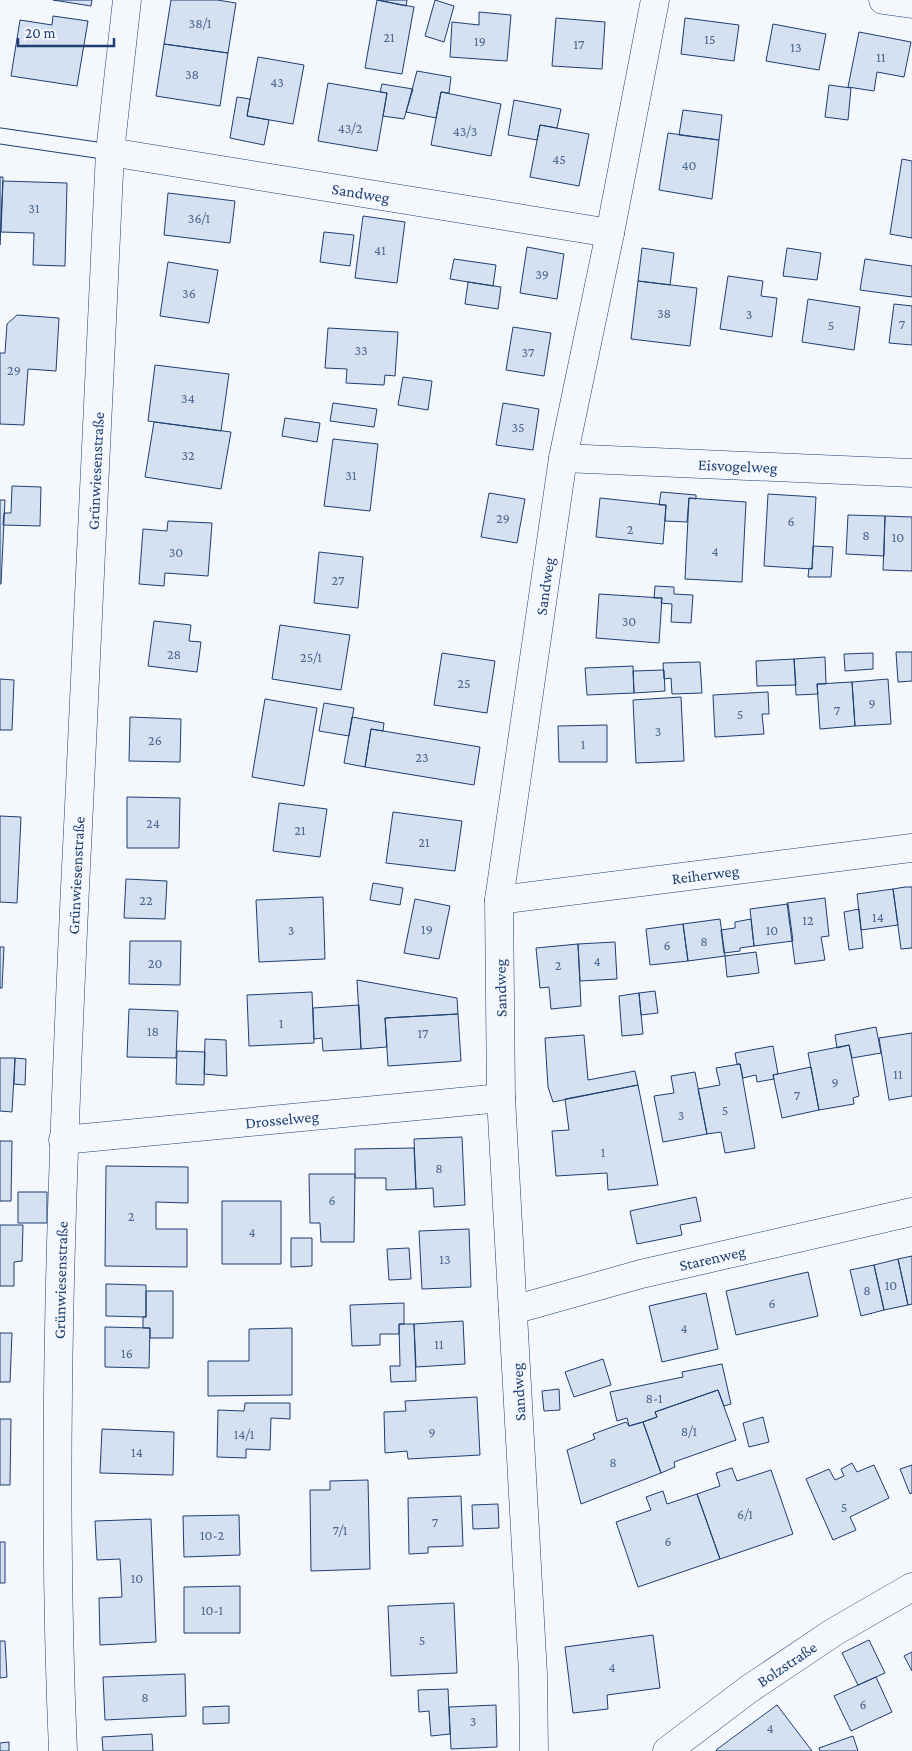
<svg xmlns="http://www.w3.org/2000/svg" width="912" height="1751" viewBox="0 0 912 1751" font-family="'Crimson Pro',serif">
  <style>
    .building { fill: #d5e0f0; stroke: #1d3f73 }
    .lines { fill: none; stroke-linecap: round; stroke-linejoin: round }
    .lane-casing { stroke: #1d3f73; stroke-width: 17 }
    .street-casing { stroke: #1d3f73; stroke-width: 29 }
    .lane { stroke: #f4f7fb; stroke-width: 15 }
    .street { stroke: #f4f7fb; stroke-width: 28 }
    .labels { text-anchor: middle; stroke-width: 4; stroke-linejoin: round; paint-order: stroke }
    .number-label { font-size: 14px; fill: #4b6792 }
    .street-label { font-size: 16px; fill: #1d3f73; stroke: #f4f7fb }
  </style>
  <rect width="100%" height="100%" fill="#f4f7fb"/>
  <!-- building -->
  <path class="building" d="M 53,0 L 92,0 L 91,6 Z
    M 171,0 L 217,0 L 236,3 L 228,53 L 164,44 Z
    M 377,0 L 414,7 L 402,74 L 365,68 Z
    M 377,0 L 407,0 L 406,6 Z
    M 435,0 L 454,6 L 444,42 L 425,36 Z
    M 479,12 L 511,15 L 507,61 L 450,57 L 452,22 L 479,25 Z
    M 53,16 L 88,21 L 77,86 L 11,76 L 20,20 L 52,25 Z
    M 556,18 L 605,22 L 602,69 L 552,66 Z
    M 685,18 L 739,25 L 734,61 L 681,54 Z
    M 773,24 L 826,34 L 819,70 L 766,61 Z
    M 859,32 L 911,42 L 904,77 L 877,72 L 874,91 L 848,87 Z
    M 164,44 L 228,53 L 220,106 L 156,96 Z
    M 258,57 L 304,65 L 293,124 L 247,116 Z
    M 417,71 L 451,77 L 449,93 L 441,92 L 436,118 L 406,112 Z
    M 328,83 L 387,93 L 377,151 L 318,141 Z
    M 382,84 L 413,89 L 404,119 L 383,116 L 387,93 L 380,92 Z
    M 829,85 L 851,88 L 848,120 L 825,117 Z
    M 441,92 L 501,104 L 491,156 L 431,145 Z
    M 237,97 L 250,99 L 247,116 L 269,120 L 264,145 L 230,138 Z
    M 514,100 L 561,109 L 557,128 L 540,125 L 537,140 L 508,135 Z
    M 683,110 L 722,115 L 719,140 L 679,135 Z
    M 540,125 L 589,134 L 579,186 L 530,177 Z
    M 668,133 L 719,140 L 712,199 L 659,190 Z
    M 902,159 L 912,161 L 912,238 L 890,234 Z
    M 0,177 L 3,177 L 0,245 Z
    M 3,181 L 67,183 L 65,266 L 33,265 L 34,233 L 1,232 Z
    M 168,193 L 235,201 L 230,243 L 164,235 Z
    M 363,216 L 405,222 L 397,283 L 355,278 Z
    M 324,232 L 354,235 L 350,266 L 320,262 Z
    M 527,247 L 564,254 L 557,299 L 520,293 Z
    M 642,248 L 674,253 L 670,285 L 638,281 Z
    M 787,248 L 821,253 L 817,280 L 783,276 Z
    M 454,259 L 496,265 L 493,286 L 450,279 Z
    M 865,259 L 912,266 L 912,297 L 860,290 Z
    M 168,262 L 218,270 L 209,323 L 160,316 Z
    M 728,276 L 763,281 L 761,296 L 777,298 L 772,337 L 720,329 Z
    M 638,281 L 697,288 L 690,346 L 631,339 Z
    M 468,282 L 501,287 L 498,309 L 465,304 Z
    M 808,299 L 860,307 L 854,350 L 802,342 Z
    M 894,304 L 912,306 L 912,345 L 889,343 Z
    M 17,315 L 59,318 L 56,371 L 28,369 L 24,425 L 0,424 L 0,353 L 5,353 L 7,324 Z
    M 513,327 L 551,333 L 544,376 L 506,370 Z
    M 328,328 L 398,332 L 395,376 L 385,375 L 384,385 L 346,383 L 347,369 L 325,368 Z
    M 155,365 L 229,374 L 221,431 L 148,421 Z
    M 403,377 L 432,381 L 428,410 L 398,405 Z
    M 333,403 L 377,409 L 374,427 L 330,421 Z
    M 503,403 L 539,409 L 533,450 L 496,445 Z
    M 285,418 L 320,423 L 317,442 L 282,436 Z
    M 154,422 L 231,432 L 221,489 L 145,477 Z
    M 333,439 L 378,444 L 370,511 L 324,506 Z
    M 12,486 L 41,487 L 40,526 L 3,525 L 4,513 L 11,513 Z
    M 661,492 L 696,495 L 696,499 L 689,498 L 687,522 L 665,521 L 666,505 L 659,505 Z
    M 489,493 L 525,499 L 517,543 L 481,537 Z
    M 768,494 L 816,497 L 812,569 L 764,566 Z
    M 600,498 L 666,505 L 663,544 L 596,537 Z
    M 689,498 L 746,502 L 742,582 L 685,579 Z
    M 0,500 L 5,500 L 1,584 L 0,584 Z
    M 848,515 L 885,516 L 884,556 L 846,554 Z
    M 885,516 L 912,517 L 912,571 L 883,570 Z
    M 168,521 L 212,523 L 208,576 L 165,573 L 164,586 L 139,584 L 143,529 L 167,531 Z
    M 813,546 L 833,547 L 831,577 L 808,577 L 809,568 L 812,569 Z
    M 319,552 L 363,557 L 358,608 L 314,603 Z
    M 655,586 L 674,587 L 674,594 L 693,595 L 691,623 L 671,622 L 672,604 L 661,603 L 662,598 L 654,598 Z
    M 599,594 L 662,598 L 659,643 L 596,638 Z
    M 154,621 L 191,625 L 189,641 L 201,642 L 197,672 L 148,666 Z
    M 280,625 L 350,635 L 341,690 L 272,679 Z
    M 896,652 L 912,652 L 912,681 L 898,682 Z
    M 442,653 L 495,661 L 487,713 L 434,705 Z
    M 873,653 L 873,669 L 845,671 L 844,654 Z
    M 825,657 L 826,684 L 817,684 L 818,694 L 796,695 L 794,659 Z
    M 794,659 L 796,685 L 757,686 L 756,661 Z
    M 700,662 L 702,693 L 672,694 L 671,678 L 664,679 L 663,663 Z
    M 633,666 L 634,693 L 587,695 L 585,668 Z
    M 664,670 L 665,691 L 634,693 L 633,671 Z
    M 0,679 L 14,680 L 12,730 L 0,730 Z
    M 888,679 L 891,724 L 855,726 L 852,682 Z
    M 852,682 L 855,726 L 820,729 L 817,684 Z
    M 768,692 L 769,714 L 762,714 L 764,734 L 715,737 L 713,695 Z
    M 681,697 L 684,761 L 636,763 L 633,700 Z
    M 265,699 L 317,708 L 304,786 L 252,777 Z
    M 324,703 L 354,708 L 349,736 L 319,731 Z
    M 130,717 L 181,719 L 180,762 L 129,761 Z
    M 352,717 L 384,723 L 383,731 L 371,729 L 365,767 L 344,763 Z
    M 607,725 L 607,762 L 559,762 L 558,726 Z
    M 371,729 L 480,747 L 474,785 L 365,767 Z
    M 127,797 L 180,798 L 179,848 L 127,848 Z
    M 279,803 L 327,809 L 320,857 L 273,851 Z
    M 393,812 L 462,821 L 455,871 L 386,863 Z
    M 0,816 L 21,817 L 17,903 L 0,902 Z
    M 126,879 L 167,881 L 165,919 L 124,918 Z
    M 373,883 L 403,888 L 400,905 L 370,900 Z
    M 905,887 L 912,887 L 912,948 L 901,949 L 893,889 Z
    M 893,889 L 898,925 L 861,930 L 857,894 Z
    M 323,897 L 325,959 L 259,962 L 256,900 Z
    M 825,898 L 829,936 L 821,937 L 825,960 L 795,964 L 787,903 Z
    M 415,899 L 450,906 L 439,959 L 404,953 Z
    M 788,904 L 793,941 L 754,946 L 750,909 Z
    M 859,909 L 863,948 L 849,950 L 844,912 Z
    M 720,919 L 725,956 L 688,961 L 683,924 Z
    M 751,919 L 754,946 L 740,948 L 740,951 L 724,953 L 721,930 L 735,928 L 735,922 Z
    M 683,924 L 688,961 L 650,965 L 646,929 Z
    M 130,941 L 181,941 L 180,985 L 129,984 Z
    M 615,942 L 617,979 L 580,981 L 578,944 Z
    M 578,944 L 581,1006 L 551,1009 L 549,987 L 540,988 L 536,948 Z
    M 0,947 L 4,947 L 2,988 L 0,988 Z
    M 756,952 L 759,973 L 727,977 L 725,956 Z
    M 357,980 L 457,998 L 458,1014 L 385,1018 L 387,1047 L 361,1049 Z
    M 655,991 L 658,1013 L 641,1015 L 639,993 Z
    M 312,992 L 314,1043 L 249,1046 L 247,995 Z
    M 639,993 L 643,1034 L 622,1036 L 619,996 Z
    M 359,1005 L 361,1049 L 323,1051 L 322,1038 L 314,1039 L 313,1008 Z
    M 129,1009 L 178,1011 L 176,1058 L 127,1057 Z
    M 458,1014 L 461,1061 L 388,1066 L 385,1018 Z
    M 876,1027 L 881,1053 L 852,1058 L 849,1045 L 837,1048 L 835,1035 Z
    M 912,1033 L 912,1096 L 889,1100 L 879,1038 Z
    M 584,1035 L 588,1080 L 635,1071 L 638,1085 L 553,1102 L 548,1087 L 545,1038 Z
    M 205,1039 L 226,1040 L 227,1076 L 204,1074 Z
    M 849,1045 L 859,1096 L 853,1098 L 854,1104 L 819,1110 L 808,1053 Z
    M 773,1046 L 778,1074 L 773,1075 L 774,1079 L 757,1082 L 756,1075 L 743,1078 L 740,1064 L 737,1064 L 735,1053 Z
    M 177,1051 L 205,1052 L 204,1085 L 176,1084 Z
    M 0,1058 L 15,1058 L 12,1112 L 0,1111 Z
    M 15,1058 L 26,1059 L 25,1085 L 14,1084 Z
    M 740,1064 L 755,1148 L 725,1153 L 721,1132 L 707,1134 L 698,1089 L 720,1085 L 716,1068 Z
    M 811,1067 L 819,1110 L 782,1118 L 773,1075 Z
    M 695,1072 L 707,1134 L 663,1142 L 654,1096 L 674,1093 L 671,1076 Z
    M 638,1085 L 658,1185 L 608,1190 L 607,1173 L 556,1176 L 552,1131 L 569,1130 L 565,1099 Z
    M 462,1137 L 465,1205 L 434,1207 L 433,1188 L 416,1189 L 414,1139 Z
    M 0,1141 L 12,1141 L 11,1201 L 0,1201 Z
    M 414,1148 L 416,1189 L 386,1190 L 386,1178 L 355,1178 L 355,1149 Z
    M 106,1166 L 188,1167 L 188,1203 L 156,1202 L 156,1229 L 187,1229 L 187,1267 L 105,1266 Z
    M 309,1174 L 355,1174 L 354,1242 L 321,1242 L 320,1223 L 310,1223 Z
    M 18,1192 L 47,1192 L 47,1223 L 18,1223 Z
    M 696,1197 L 701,1221 L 680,1225 L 682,1235 L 637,1244 L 630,1211 Z
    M 222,1201 L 281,1201 L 281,1264 L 222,1264 Z
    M 0,1225 L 23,1225 L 22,1261 L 14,1262 L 14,1286 L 0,1286 Z
    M 469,1229 L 471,1287 L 422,1289 L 419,1231 Z
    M 291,1238 L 312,1238 L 312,1266 L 291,1267 Z
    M 409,1248 L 411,1279 L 389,1280 L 387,1249 Z
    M 912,1256 L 912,1304 L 908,1305 L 898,1259 Z
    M 898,1259 L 908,1305 L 884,1310 L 874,1265 Z
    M 874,1265 L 884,1310 L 861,1316 L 850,1270 Z
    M 808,1272 L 818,1316 L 736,1335 L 726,1291 Z
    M 106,1284 L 146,1285 L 146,1317 L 106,1316 Z
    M 146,1291 L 173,1291 L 173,1338 L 150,1338 L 150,1328 L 143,1328 L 143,1317 L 146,1317 Z
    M 706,1293 L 718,1349 L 662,1362 L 649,1306 Z
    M 404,1303 L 404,1324 L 399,1324 L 399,1334 L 380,1334 L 380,1345 L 352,1346 L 350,1305 Z
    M 463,1321 L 465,1364 L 416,1367 L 414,1324 Z
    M 399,1324 L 414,1324 L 416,1381 L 391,1382 L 390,1366 L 400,1366 Z
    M 105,1327 L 150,1328 L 149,1368 L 105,1367 Z
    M 292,1328 L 292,1395 L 208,1396 L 208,1361 L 249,1361 L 249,1329 Z
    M 0,1333 L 12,1333 L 10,1382 L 0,1382 Z
    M 603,1359 L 611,1385 L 574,1397 L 565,1372 Z
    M 722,1364 L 731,1404 L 724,1406 L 718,1390 L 655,1412 L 657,1417 L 643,1422 L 629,1426 L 627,1418 L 617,1421 L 610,1392 L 683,1377 L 682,1372 Z
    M 559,1389 L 560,1410 L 544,1411 L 542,1391 Z
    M 718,1390 L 736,1440 L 674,1462 L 675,1467 L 661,1473 L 643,1422 L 657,1417 L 655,1412 Z
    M 477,1397 L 480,1455 L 408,1459 L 407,1451 L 385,1453 L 384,1412 L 406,1411 L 405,1401 Z
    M 245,1403 L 290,1403 L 290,1419 L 271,1418 L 270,1450 L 246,1449 L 246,1458 L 217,1457 L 218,1410 L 244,1411 Z
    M 763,1417 L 769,1442 L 749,1447 L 743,1423 Z
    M 0,1419 L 11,1419 L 10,1485 L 0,1485 Z
    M 626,1422 L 629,1426 L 643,1422 L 661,1473 L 581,1504 L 567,1450 L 595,1439 L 593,1434 Z
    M 102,1429 L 174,1432 L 173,1475 L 100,1473 Z
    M 852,1463 L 857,1472 L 874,1465 L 889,1498 L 850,1517 L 856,1530 L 833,1540 L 806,1479 L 829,1469 L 835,1480 L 844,1476 L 841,1469 Z
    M 912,1465 L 912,1493 L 910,1494 L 900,1469 Z
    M 732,1468 L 737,1481 L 771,1470 L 793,1534 L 720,1559 L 697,1494 L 720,1486 L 716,1473 Z
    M 368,1480 L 370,1569 L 311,1571 L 310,1490 L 330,1490 L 330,1481 Z
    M 663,1491 L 667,1504 L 697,1494 L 720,1559 L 638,1587 L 616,1522 L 651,1510 L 646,1497 Z
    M 461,1496 L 463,1546 L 428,1547 L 428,1553 L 409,1554 L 408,1498 Z
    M 498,1504 L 499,1528 L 473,1529 L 472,1505 Z
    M 239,1515 L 240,1555 L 184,1557 L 183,1516 Z
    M 151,1519 L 156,1642 L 100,1645 L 99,1598 L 122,1597 L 120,1559 L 97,1560 L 95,1521 Z
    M 0,1542 L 5,1542 L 5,1583 L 0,1583 Z
    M 240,1586 L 240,1633 L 184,1633 L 184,1587 Z
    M 454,1603 L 457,1673 L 391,1676 L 388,1606 Z
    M 653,1635 L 660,1688 L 607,1695 L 608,1709 L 573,1713 L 565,1647 Z
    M 869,1640 L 885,1673 L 858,1685 L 842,1653 Z
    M 0,1641 L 5,1641 L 7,1677 L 0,1678 Z
    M 912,1652 L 912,1671 L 904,1656 Z
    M 185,1674 L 186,1716 L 105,1720 L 103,1677 Z
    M 876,1677 L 892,1712 L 851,1731 L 834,1696 Z
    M 448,1689 L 450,1734 L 431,1736 L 429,1711 L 419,1712 L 418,1690 Z
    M 496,1705 L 497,1747 L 451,1749 L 449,1707 Z
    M 777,1705 L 812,1751 L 717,1751 L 716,1750 Z
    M 229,1706 L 229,1723 L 203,1724 L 203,1707 Z
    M 152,1734 L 153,1751 L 103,1751 L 102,1737 Z
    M 853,1736 L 858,1751 L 820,1751 L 819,1748 Z
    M 9,1742 L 9,1751 L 0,1751 L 0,1743 Z"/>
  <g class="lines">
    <!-- lane casing -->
    <g class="lane-casing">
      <path id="lane" d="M 0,136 L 110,152"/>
    </g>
    <!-- street casing -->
    <g class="street-casing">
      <g id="street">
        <path d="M 883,0 L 912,4"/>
        <path id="s1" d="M 110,152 L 610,233"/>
        <path id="s2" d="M 563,458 L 912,473"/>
        <path id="s3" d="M 499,900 L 912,848"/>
        <path id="s4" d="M 63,1140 L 501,1098"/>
        <path id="s5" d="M 513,1310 L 641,1274 L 912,1212"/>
        <path id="s6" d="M 63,1751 C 50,1456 62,1162 76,867 C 88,629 99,391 110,152 L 127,0"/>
        <path id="s7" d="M 534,1751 L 533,1674 L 501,1098 L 499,900 L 563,458 L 610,233 L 655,0"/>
        <path id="s8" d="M 667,1751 L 749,1689 L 834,1632 L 912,1587"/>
      </g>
    </g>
    <!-- lane -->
    <use href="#lane" class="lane"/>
    <!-- street -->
    <use href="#street" class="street"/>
  </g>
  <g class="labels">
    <!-- number labels -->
    <g class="number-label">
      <text x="200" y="28">38/1</text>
      <text x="389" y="42">21</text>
      <text x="710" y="44">15</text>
      <text x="480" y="46">19</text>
      <text x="579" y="49">17</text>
      <text x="796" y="52">13</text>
      <text x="881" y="62">11</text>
      <text x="192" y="79">38</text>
      <text x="277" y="87">43</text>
      <text x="350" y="133">43/2</text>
      <text x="465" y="136">43/3</text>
      <text x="559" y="164">45</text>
      <text x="689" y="170">40</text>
      <text x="34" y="213">31</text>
      <text x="199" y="223">36/1</text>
      <text x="380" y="255">41</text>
      <text x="542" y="279">39</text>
      <text x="189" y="298">36</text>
      <text x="664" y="318">38</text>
      <text x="749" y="319">3</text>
      <text x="902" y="329">7</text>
      <text x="831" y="330">5</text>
      <text x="361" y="355">33</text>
      <text x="528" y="357">37</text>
      <text x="14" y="375">29</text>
      <text x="188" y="403">34</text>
      <text x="518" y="432">35</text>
      <text x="188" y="460">32</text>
      <text x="351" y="480">31</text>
      <text x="503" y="523">29</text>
      <text x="791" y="526">6</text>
      <text x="630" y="534">2</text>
      <text x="866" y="540">8</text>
      <text x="898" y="542">10</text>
      <text x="715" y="556">4</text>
      <text x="176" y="557">30</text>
      <text x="338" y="585">27</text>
      <text x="629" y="626">30</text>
      <text x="174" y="659">28</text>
      <text x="311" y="662">25/1</text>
      <text x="464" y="688">25</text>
      <text x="872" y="708">9</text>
      <text x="837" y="715">7</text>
      <text x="740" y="719">5</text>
      <text x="658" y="736">3</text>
      <text x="155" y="745">26</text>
      <text x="583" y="749">1</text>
      <text x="422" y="762">23</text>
      <text x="153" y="828">24</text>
      <text x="300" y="835">21</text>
      <text x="424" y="847">21</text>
      <text x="146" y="905">22</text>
      <text x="878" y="922">14</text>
      <text x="808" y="925">12</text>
      <text x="427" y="934">19</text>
      <text x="291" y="935">3</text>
      <text x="772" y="935">10</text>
      <text x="704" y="946">8</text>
      <text x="667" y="950">6</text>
      <text x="597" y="966">4</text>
      <text x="155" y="968">20</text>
      <text x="558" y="970">2</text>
      <text x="281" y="1028">1</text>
      <text x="153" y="1036">18</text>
      <text x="423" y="1038">17</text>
      <text x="898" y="1079">11</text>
      <text x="835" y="1087">9</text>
      <text x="797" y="1100">7</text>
      <text x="725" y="1115">5</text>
      <text x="681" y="1120">3</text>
      <text x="603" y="1157">1</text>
      <text x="439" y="1173">8</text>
      <text x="332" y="1205">6</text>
      <text x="131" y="1221">2</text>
      <text x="252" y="1237">4</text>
      <text x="445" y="1264">13</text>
      <text x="891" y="1290">10</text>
      <text x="867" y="1295">8</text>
      <text x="772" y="1308">6</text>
      <text x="684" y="1333">4</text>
      <text x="439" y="1349">11</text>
      <text x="127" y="1358">16</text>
      <text x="654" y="1403">8-1</text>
      <text x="689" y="1436">8/1</text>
      <text x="432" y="1437">9</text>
      <text x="244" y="1439">14/1</text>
      <text x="137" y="1457">14</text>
      <text x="613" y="1467">8</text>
      <text x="844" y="1512">5</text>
      <text x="745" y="1519">6/1</text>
      <text x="435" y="1527">7</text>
      <text x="340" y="1535">7/1</text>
      <text x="212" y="1540">10-2</text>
      <text x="668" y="1546">6</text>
      <text x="137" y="1583">10</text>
      <text x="212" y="1615">10-1</text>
      <text x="422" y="1645">5</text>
      <text x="612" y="1672">4</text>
      <text x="145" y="1702">8</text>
      <text x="863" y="1709">6</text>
      <text x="473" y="1726">3</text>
      <text x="770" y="1733">4</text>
    </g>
    <!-- street labels -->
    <g class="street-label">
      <text dy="6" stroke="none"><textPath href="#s1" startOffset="254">Sandweg</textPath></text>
      <text dy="6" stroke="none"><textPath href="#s2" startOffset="175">Eisvogelweg</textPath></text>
      <text dy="6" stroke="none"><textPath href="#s6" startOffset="1281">Grünwiesenstraße</textPath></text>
      <text dy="6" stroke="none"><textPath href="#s7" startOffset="1169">Sandweg</textPath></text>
      <text dy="6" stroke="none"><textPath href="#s3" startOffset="208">Reiherweg</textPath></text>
      <text dy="6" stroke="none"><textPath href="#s6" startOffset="876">Grünwiesenstraße</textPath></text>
      <text transform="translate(500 988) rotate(-91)" y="6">Sandweg</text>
      <text dy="6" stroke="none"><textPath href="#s4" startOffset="220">Drosselweg</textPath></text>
      <text dy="6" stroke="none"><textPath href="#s5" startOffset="206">Starenweg</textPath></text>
      <text dy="6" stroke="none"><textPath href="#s6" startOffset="471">Grünwiesenstraße</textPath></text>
      <text transform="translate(518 1392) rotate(-93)" y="6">Sandweg</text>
      <text dy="6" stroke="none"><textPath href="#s8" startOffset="148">Bolzstraße</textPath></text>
    </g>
  </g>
  <!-- scale -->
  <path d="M18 38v8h96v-8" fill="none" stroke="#1d3f73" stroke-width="2.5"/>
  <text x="25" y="38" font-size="15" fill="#1d3f73" stroke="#f4f7fb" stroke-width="4" paint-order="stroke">20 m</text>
</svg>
